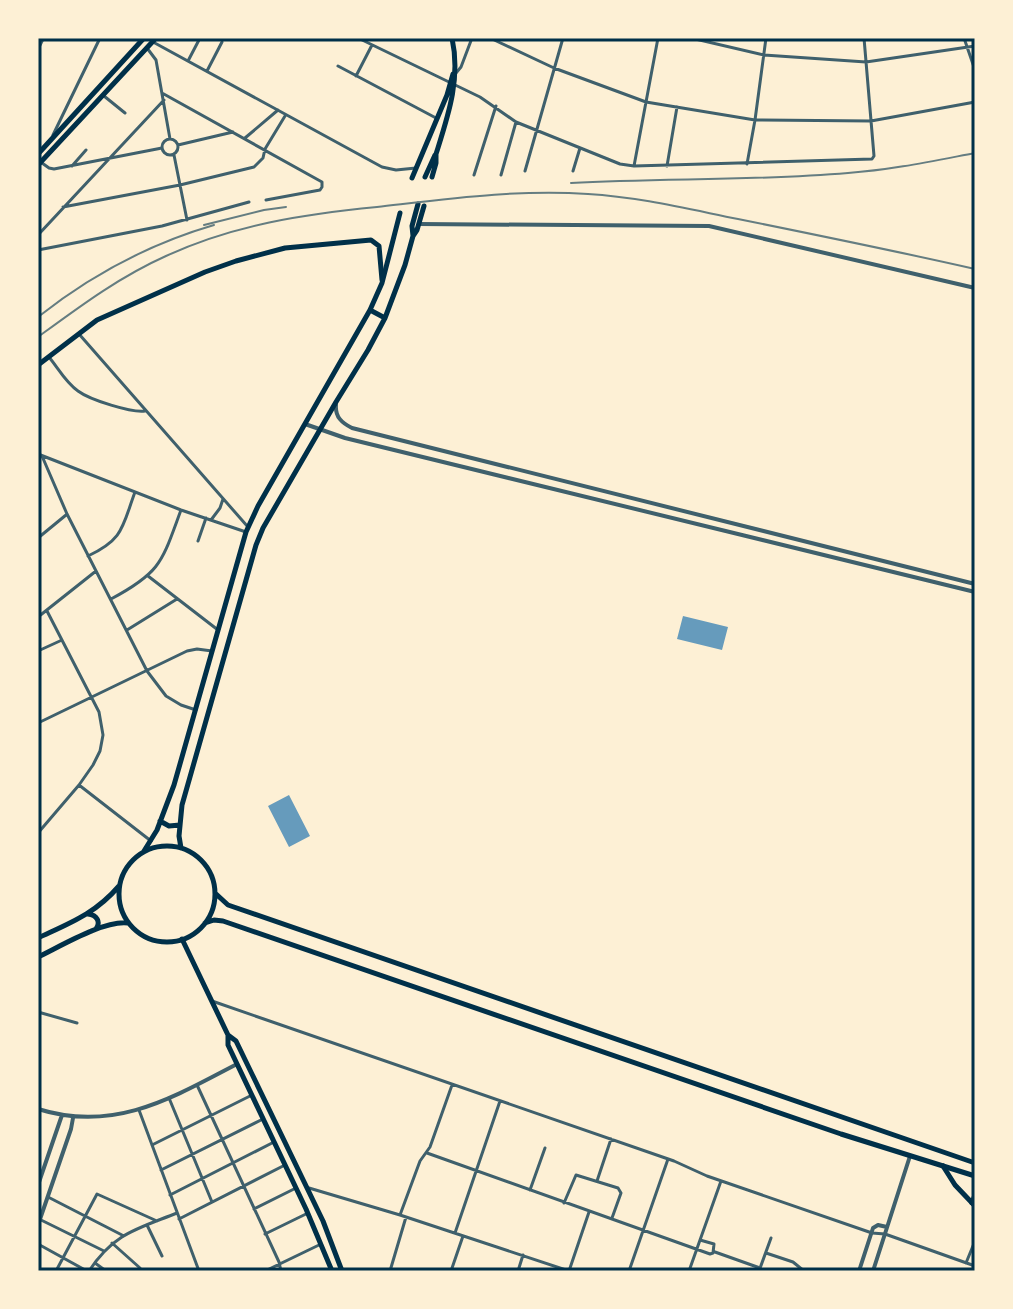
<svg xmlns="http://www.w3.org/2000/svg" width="1013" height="1309" viewBox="0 0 1013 1309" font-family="'IBM Plex Sans',sans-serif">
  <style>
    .water { fill: #669bbc }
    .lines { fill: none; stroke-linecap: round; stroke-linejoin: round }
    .minor { stroke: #3f606c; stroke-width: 3 }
    .tertiary { stroke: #3f606c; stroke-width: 4 }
    .secondary { stroke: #003049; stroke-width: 5 }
    .primary { stroke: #003049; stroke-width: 5 }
    .rail { stroke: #657d81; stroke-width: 2 }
    .neatline { fill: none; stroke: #003049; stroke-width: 3 }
  </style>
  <rect width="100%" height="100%" fill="#fdf0d5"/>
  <!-- water -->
  <path class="water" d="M 683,616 L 728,627 L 722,650 L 677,639 Z
    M 289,795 L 310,836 L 289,847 L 268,806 Z"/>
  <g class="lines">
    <!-- minor -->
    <path class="minor" d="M 358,38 L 480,97 L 516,122 L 620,164 L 634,166 L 872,159 L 874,156 L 864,38
      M 490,38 L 554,68 L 646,102 L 755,120 L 871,121 L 975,102
      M 691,38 L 764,55 L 866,62 L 975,46
      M 964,38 L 975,70
      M 153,42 L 382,167 L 396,170 L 416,168
      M 147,48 L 156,60 L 170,139
      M 188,61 L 200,38
      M 338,66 L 436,118
      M 207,71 L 222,42
      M 456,73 L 461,67 L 472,38
      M 356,76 L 372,45
      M 162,93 L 322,182 L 322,187 L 320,190 L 266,200
      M 104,96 L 125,113
      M 53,135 L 100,38
      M 245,138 L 278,110
      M162 147a8 8 0 1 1 16 0a8 8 0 1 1-16 0Z
      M 178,145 L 233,132
      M 174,155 L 187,220
      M 42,163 L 49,168 L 54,169 L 162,148
      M 747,164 L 755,120 L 766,38
      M 72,166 L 86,150
      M 634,166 L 658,38
      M 667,166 L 677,107
      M 525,171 L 563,38
      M 573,171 L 580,148
      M 474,175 L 496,106
      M 501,175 L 516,122
      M 63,207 L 180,185 L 254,167 L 263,158 L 265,149 L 285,116
      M 38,235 L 164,100
      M 38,250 L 162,226 L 249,202
      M 79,334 L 248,527
      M 49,357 C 58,368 66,383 78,391 C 90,400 132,413 145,411
      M 38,454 L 181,510 L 246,532
      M 42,456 L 67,514 L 147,671 L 166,696 L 181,705 L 196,710
      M 211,520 L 220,508 L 223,499
      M 38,538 L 66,515
      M 198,541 L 206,518
      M 88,556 C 124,539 122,527 135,492
      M 148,576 L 218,630
      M 111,599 C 162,572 162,561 181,510
      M 38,617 L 96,571
      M 127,630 L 177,599
      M 38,651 L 62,640
      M 38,723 L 187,651 L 197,649 L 212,651
      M 79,785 L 151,841
      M 38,833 L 79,785 L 93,765 L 100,751 L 103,735 L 99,712 L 47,611
      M 212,1001 L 674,1161 L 707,1176 L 872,1233 L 885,1234 L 975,1266
      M 38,1012 L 77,1023
      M 197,1085 L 279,1262 L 281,1271
      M 169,1098 L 212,1202
      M 139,1110 L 199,1271
      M 152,1145 L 252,1095
      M 427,1153 L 710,1254 L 713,1253 L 714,1244 L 700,1240
      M 161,1170 L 263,1119
      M 597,1181 L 611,1139
      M 309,1188 L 400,1215 L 569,1271
      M 530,1190 L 545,1148
      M 170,1195 L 274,1142
      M 48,1197 L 122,1235
      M 564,1203 L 576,1175 L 618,1188 L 621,1193 L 612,1218
      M 254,1209 L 296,1188
      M 400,1215 L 420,1161 L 430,1147 L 452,1085
      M 39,1219 L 104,1251
      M 179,1219 L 285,1165
      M 147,1225 L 162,1256
      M 455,1233 L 500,1101
      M 265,1234 L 308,1213
      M 112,1243 L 140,1268
      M 38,1244 L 87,1271
      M 715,1252 L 760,1268
      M 766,1253 L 793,1262 L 804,1271
      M 95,1263 L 106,1271
      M 966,1263 L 975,1241
      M 56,1271 L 97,1194 L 157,1221
      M 89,1271 C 114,1233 137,1229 177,1213
      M 265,1271 L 319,1245
      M 390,1271 L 406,1217
      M 451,1271 L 463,1236
      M 518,1271 L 523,1255
      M 569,1271 L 589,1212
      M 629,1271 L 668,1159
      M 689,1271 L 721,1181
      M 759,1271 L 771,1238"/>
    <!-- tertiary -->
    <path class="tertiary" d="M 38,48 L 43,38
      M 419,224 L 709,226 L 975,288
      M 336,405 C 335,417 342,423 352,428 L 975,584
      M 305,424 L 345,438 L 975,592
      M 38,1109 C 114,1133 172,1098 237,1064
      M 38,1185 L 62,1115
      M 38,1225 L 71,1129 L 73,1118
      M 859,1271 L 873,1228 L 878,1225 L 887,1227
      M 873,1271 L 910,1156"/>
    <!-- secondary -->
    <path class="secondary" d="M 38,365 L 97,320 L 205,272 L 236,261 L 285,248 L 371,240 L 379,246 L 382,280
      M 182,939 L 228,1035 L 236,1041 L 323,1221 L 342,1271
      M 228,1036 L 228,1045 L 306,1209 L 332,1271
      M 943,1166 L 955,1185 L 975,1206"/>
    <!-- primary -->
    <path class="primary" d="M 38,154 L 144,38
      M 38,165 L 156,38
      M 425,177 L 435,155
      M 432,177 L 436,163 L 436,154 C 448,116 461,79 452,38
      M 412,178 L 447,95 L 453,74
      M 413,236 L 417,230 L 424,206
      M 370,310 L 385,318
      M 160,821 L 169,826 L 180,825
      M119 894a48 48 0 1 1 96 0a48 48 0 1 1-96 0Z
      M 181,848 L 179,836 L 182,805 L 256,545 L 263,528 L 336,402 L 368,350 L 385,318 L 405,265 L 413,236 L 412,226 L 418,204
      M 144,851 L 157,830 L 174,785 L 246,532 L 258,506 L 370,310 L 382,283 L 400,213
      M 215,893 L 228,905 L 975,1163
      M 88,914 C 97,915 101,922 96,929
      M 205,923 L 214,920 L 223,921 L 841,1134 L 975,1176
      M 38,938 C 70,923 95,914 119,886
      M 38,957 C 61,946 104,920 128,923
      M 972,1203 L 975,1195"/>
    <!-- rail -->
    <path class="rail" d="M 571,183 C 663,178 756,181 848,173 C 891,170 933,161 975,153
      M 204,225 L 264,210 L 286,207
      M 38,317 C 91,275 149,244 214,225
      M 38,337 C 79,307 119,277 166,256 C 233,225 304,214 377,207 C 447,199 518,189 588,194 C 639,197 688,209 738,219 C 817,235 896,251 975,269"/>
  </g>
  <!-- border -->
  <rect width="1013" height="1309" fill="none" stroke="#fdf0d5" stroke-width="80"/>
  <rect x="40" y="40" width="933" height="1229" class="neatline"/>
</svg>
